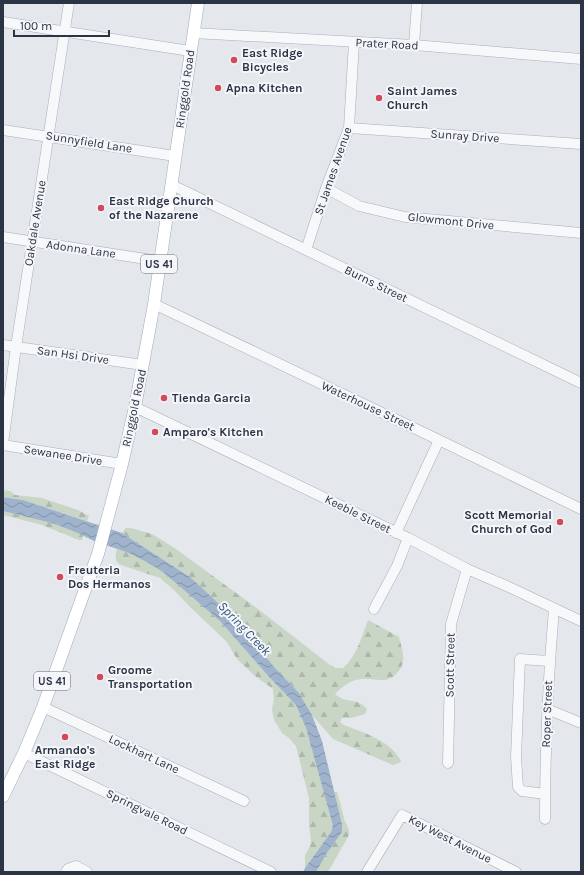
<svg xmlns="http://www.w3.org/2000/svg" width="584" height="875" viewBox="0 0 584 875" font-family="Karla,sans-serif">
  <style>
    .forest { fill: url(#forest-firs) }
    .water { fill: url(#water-waves) }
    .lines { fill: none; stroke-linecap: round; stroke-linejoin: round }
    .minor-casing { stroke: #a9aeb7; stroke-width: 11 }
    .major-casing { stroke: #a3abb8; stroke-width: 13 }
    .minor { stroke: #f7f8fa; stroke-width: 10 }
    .major { stroke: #fff; stroke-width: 12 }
    .poi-dot { fill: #d1495b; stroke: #f4f6f9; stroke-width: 1.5 }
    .labels { text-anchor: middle; stroke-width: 4; stroke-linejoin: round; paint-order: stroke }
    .shield { fill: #f4f6f9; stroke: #676e7b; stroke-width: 1 }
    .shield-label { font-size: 11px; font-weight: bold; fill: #2b3445 }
    .street-label { font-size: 12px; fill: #2b3445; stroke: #f4f6f9 }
    .poi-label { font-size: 12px; font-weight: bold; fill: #2b3445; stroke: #f4f6f9; text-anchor: start }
    .water-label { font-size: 13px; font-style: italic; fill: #34527a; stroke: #f4f6f9 }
  </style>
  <defs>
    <pattern id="forest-firs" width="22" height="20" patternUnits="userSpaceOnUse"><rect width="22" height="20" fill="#c9d6c5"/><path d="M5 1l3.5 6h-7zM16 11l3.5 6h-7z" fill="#adb8ab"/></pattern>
    <pattern id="water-waves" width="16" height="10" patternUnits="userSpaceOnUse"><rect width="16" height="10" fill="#9fb4cc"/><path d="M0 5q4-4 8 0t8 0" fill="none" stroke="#8293a7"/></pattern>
  </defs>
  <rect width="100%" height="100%" fill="#e4e7ec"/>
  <!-- forest -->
  <path class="forest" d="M 3,490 L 10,491 L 15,495 L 42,498 L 78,510 L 89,516 L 87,521 L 23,500 L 3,497 Z
    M 3,511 L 55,524 L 83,535 L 82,540 L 79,540 L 42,525 L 3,515 Z
    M 126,528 L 131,528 L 152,534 L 176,549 L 258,609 L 330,665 L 336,668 L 343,668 C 357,656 362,636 368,620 L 399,637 C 402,650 408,663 396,674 C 392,678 388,680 382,680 C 375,680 368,678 361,679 C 350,680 342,687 335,694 C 346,704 357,697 367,709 L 365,714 L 351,718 L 342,718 L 340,722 L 344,725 C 364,733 390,740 401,761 L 399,763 L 393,765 L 333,739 L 312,715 L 299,693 L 276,669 L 228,612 L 190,577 L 122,533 Z
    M 117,549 L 129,553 L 152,565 L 164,573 L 220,621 L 271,679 L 296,705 L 306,728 L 333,826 L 331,832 L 305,868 L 305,855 L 310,846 L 311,841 L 309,825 L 309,798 L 296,746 L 289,738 L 282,733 L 274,720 L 272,709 L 274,699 L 273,689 L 255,676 L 240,662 L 235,656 L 227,642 L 189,606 L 175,591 L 160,578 L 121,565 C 114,561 115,556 117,549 Z
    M 334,792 L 337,792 C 340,801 342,810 344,819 C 346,824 350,829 349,835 L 328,872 L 316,872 L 327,853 L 342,832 L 342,824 Z"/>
  <!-- water -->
  <path class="water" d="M 3,497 L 23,500 L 122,533 L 190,577 L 228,612 L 276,669 L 299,693 L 312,715 L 322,741 L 342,824 L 342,832 L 327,853 L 316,872 L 303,872 L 305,868 L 331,832 L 333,826 L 306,728 L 296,705 L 271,679 L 220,621 L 164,573 L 152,565 L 129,553 L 94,541 L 80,534 L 55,524 L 3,511 Z"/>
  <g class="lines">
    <!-- minor casing -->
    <g class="minor-casing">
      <path id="minor" d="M 3,22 L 190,51
        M 193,33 L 414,45 L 581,59
        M 414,45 L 417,3
        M 349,128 L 581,144
        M 3,130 L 175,156
        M 172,185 L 581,383
        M 326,188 L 359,206 L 405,217 L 581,233
        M 3,237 L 159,261
        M 306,250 L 326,188 L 349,128 L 354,42
        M 154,304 L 439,440 L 581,509
        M 3,345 L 143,365
        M 135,407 L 408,538 L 467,569 L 511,588 L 581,621
        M 3,443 L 16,347 L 69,3
        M 3,445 L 122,464
        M 396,533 L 439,440
        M 374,609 L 397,566 L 408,538
        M 43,707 L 244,801
        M 547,709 L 581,723
        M 24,753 L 271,872
        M 448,763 L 451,624 L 467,569
        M 545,794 L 522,791 L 518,787 L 516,757 L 520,659 L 549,661
        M 545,819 C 545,749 548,679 554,609
        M 66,872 L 68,869 L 76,866 L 87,872
        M 367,872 L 402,815 L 516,872"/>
    </g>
    <!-- major casing -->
    <g class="major-casing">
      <path id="major" d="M 3,796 L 24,753 L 43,707 L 83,595 L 98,554 L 122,464 L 135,407 L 154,304 L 198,3"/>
    </g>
    <!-- minor -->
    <use href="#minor" class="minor"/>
    <!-- major -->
    <use href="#major" class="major"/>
  </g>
  <!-- markers -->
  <g class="poi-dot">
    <circle cx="234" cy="60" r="4"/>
    <circle cx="218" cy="88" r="4"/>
    <circle cx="379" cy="98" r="4"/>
    <circle cx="101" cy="208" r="4"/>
    <circle cx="164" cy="398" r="4"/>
    <circle cx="155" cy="432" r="4"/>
    <circle cx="560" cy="522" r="4"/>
    <circle cx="60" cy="577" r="4"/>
    <circle cx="100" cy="677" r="4"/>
    <circle cx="65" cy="737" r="4"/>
  </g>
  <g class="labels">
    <!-- shield labels -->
    <g class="shield">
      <rect x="141" y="255" width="36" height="18" rx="3"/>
      <rect x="34" y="672" width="36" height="18" rx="3"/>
    </g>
    <g class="shield-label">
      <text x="159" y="268">US 41</text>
      <text x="52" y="685">US 41</text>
    </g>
    <!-- street labels -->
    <g class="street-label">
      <text transform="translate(387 44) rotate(3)" y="4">Prater Road</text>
      <text transform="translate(185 89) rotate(-82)" y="4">Ringgold Road</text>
      <text transform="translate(465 136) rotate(4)" y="4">Sunray Drive</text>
      <text transform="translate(89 142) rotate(9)" y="4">Sunnyfield Lane</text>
      <text transform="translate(333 171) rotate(-71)" y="4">St James Avenue</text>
      <text transform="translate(451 221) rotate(6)" y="4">Glowmont Drive</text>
      <text transform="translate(35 223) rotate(-81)" y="4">Oakdale Avenue</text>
      <text transform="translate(81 249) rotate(8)" y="4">Adonna Lane</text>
      <text transform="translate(376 284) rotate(26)" y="4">Burns Street</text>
      <text transform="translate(73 355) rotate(8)" y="4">San Hsi Drive</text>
      <text transform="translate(368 406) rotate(25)" y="4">Waterhouse Street</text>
      <text transform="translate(134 408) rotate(-78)" y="4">Ringgold Road</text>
      <text transform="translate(63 455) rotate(9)" y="4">Sewanee Drive</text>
      <text transform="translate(358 514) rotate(26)" y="4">Keeble Street</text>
      <text transform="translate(450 665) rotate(-89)" y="4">Scott Street</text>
      <text transform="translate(547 714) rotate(-88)" y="4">Roper Street</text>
      <text transform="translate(144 754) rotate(25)" y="4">Lockhart Lane</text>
      <text transform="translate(147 812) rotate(26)" y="4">Springvale Road</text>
      <text transform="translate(450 839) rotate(27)" y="4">Key West Avenue</text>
    </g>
    <!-- poi labels -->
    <g class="poi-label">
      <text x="242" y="57">East Ridge<tspan x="242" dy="14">Bicycles</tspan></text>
      <text x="226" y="92">Apna Kitchen</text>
      <text x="387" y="95">Saint James<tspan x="387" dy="14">Church</tspan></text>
      <text x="109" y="205">East Ridge Church<tspan x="109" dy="14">of the Nazarene</tspan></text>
      <text x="172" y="402">Tienda Garcia</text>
      <text x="163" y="436">Amparo's Kitchen</text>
      <text x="552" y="519" text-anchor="end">Scott Memorial<tspan x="552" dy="14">Church of God</tspan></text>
      <text x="68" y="574">Freuteria<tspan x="68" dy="14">Dos Hermanos</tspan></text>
      <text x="108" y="674">Groome<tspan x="108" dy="14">Transportation</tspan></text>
      <text x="65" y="754" text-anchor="middle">Armando's<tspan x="65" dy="14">East Ridge</tspan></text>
    </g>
    <!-- water labels -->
    <g class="water-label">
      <text transform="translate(245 628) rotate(46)" y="5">Spring Creek</text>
    </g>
  </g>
  <!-- border -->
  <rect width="584" height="875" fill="none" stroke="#2b3445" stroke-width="8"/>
  <!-- scale -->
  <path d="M14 30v6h95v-6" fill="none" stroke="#2b3445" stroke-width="2"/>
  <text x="20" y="30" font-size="12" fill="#2b3445" stroke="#f4f6f9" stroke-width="3" paint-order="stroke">100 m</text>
</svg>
